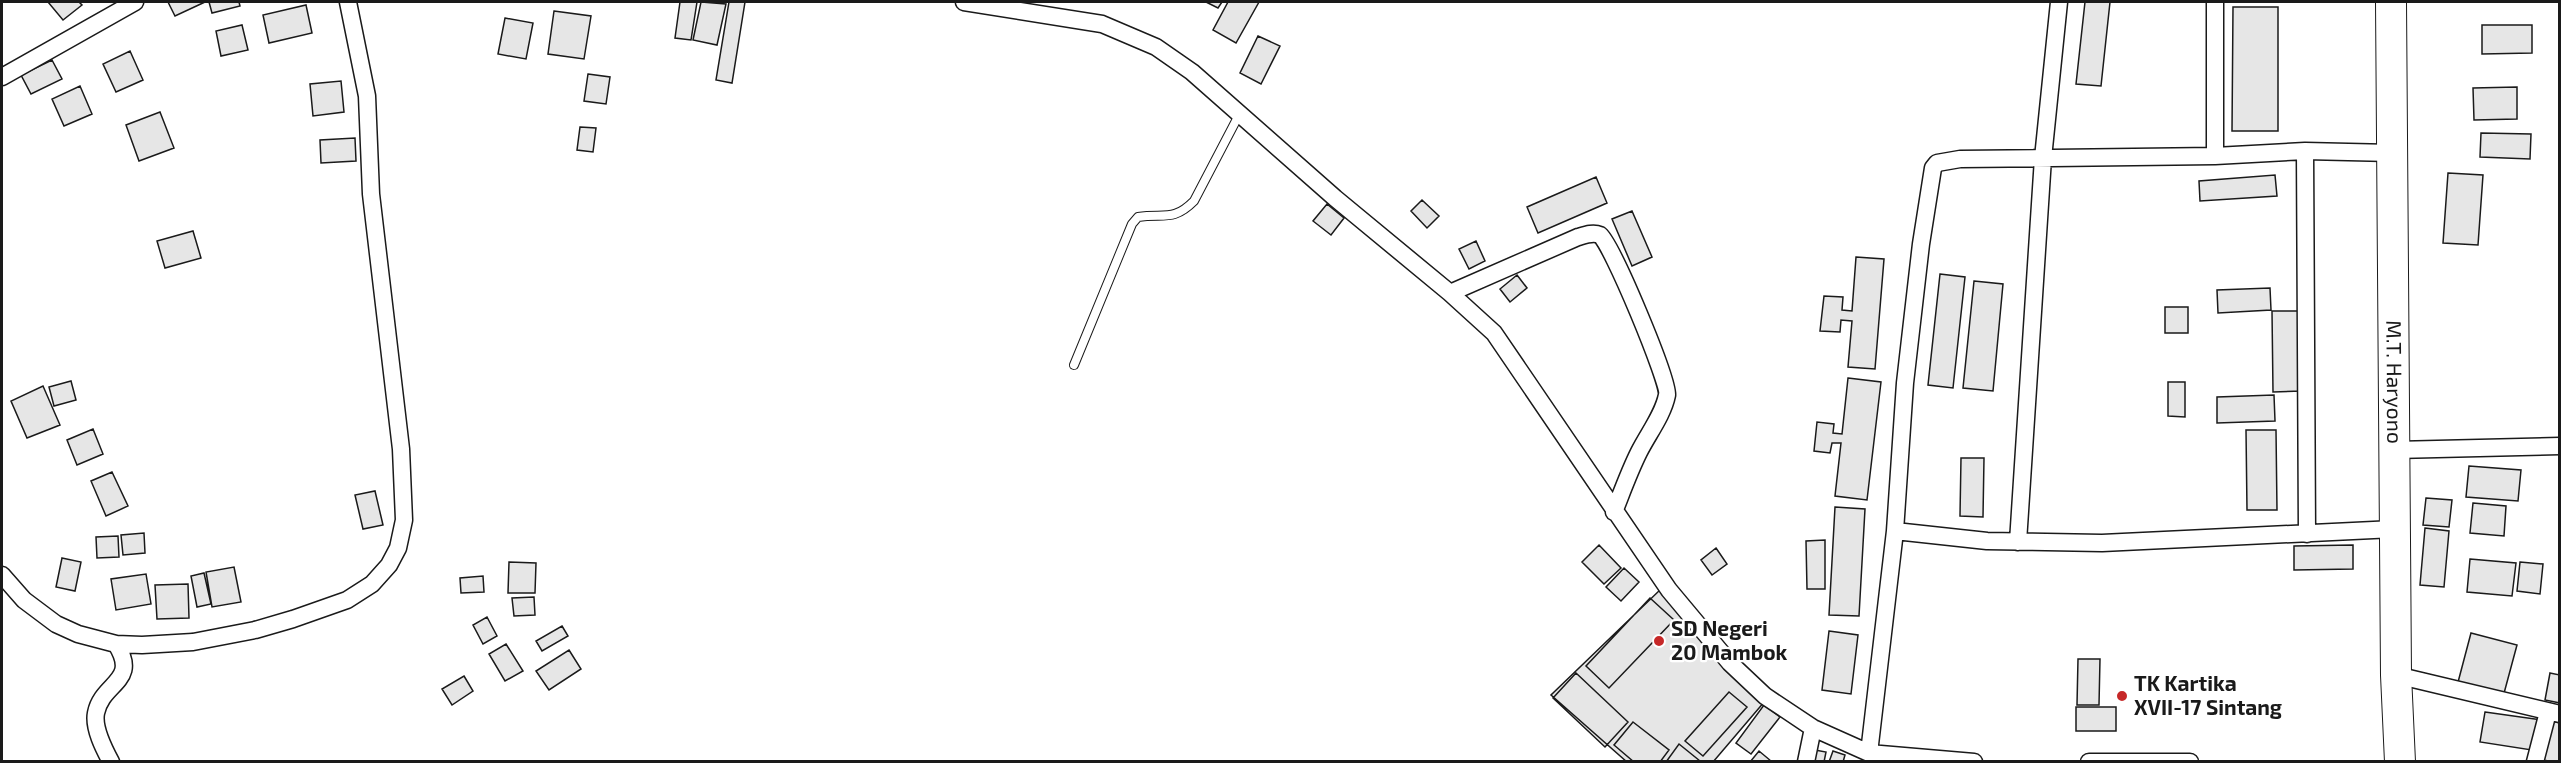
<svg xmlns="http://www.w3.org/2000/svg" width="2561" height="763" viewBox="0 0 2561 763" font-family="'Exo 2',sans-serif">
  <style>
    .building { fill: #e6e6e6; stroke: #1a1a1a; stroke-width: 1.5 }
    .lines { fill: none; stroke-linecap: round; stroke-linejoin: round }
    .lane-casing { stroke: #1a1a1a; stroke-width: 10 }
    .street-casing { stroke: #1a1a1a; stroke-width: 19 }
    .highway-casing { stroke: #1a1a1a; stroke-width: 32 }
    .lane { stroke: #fff; stroke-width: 8 }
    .street { stroke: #fff; stroke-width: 16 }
    .highway { stroke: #fff; stroke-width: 30 }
    .poi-dot { fill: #c62828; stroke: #fff; stroke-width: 2 }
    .labels { text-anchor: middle; stroke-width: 4.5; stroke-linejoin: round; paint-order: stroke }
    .street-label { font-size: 21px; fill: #1a1a1a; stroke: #fff }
    .poi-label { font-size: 21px; font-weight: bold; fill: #1a1a1a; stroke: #fff; text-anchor: start }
  </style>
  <rect width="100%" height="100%" fill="#fff"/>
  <!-- building -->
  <path class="building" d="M 48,2 L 79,2 L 82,5 L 63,20 Z
    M 168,2 L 205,2 L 175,16 Z
    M 209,2 L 239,2 L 240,6 L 212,13 Z
    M 680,2 L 697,2 L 691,40 L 675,38 Z
    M 701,2 L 726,4 L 717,45 L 693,40 Z
    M 729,2 L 745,2 L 732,83 L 716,80 Z
    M 1206,2 L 1222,2 L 1218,8 Z
    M 1228,2 L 1259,2 L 1236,43 L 1213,30 Z
    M 2085,2 L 2110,2 L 2101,86 L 2076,84 Z
    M 306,5 L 312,33 L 269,43 L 263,15 Z
    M 2233,7 L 2278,7 L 2278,131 L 2232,131 Z
    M 554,11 L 591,16 L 584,59 L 548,54 Z
    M 505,18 L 533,23 L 526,59 L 498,54 Z
    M 242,25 L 248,50 L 221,56 L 216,31 Z
    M 2482,25 L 2532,25 L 2532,53 L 2482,54 Z
    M 1258,36 L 1280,46 L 1261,84 L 1240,73 Z
    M 130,51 L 143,80 L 116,92 L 103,64 Z
    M 52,60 L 62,79 L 31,94 L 21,75 Z
    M 588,74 L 610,77 L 606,104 L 584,101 Z
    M 341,81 L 344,112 L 313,116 L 310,84 Z
    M 80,86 L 92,114 L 64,126 L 52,99 Z
    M 2517,87 L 2517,119 L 2474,120 L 2473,88 Z
    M 160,112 L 174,148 L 139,161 L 126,125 Z
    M 580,127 L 596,128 L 593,152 L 577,150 Z
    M 2481,133 L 2531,134 L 2530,159 L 2480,157 Z
    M 355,138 L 356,161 L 321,163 L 320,140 Z
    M 2448,173 L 2483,175 L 2478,245 L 2443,243 Z
    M 2275,175 L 2277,196 L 2200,201 L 2199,181 Z
    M 1596,177 L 1607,203 L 1538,233 L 1527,207 Z
    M 1422,200 L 1439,216 L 1427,228 L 1411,211 Z
    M 1327,204 L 1344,218 L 1331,235 L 1313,221 Z
    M 1632,211 L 1652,257 L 1632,266 L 1612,219 Z
    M 193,231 L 201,258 L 165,268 L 157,241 Z
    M 1476,241 L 1485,261 L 1469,269 L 1459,249 Z
    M 1856,257 L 1884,259 L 1875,369 L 1848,367 L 1852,321 L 1841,320 L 1840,332 L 1820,331 L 1824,296 L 1843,297 L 1842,310 L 1852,311 Z
    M 1940,274 L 1965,277 L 1953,388 L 1928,385 Z
    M 1517,275 L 1527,288 L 1510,302 L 1500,289 Z
    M 1974,281 L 2003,284 L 1993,391 L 1963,388 Z
    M 2270,288 L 2271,310 L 2218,313 L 2217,290 Z
    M 2165,307 L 2188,307 L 2188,333 L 2165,333 Z
    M 2272,311 L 2301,311 L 2302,391 L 2273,392 Z
    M 1848,378 L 1881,382 L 1867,500 L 1835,496 L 1841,443 L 1832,443 L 1830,453 L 1814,451 L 1817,422 L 1834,424 L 1833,433 L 1842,434 Z
    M 71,381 L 76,400 L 54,406 L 49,387 Z
    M 2168,382 L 2185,382 L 2185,417 L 2168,416 Z
    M 43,386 L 60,425 L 27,438 L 11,401 Z
    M 2274,395 L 2275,421 L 2217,423 L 2217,397 Z
    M 93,429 L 103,454 L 77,465 L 67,440 Z
    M 2246,430 L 2276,430 L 2277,510 L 2247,510 Z
    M 1961,458 L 1984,458 L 1983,517 L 1960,516 Z
    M 2469,466 L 2521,470 L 2518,501 L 2466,497 Z
    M 112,472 L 128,506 L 106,516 L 91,481 Z
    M 375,491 L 383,525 L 363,529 L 355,495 Z
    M 2426,498 L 2452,500 L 2449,527 L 2423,525 Z
    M 2473,503 L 2506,506 L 2504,536 L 2470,533 Z
    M 1835,507 L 1865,509 L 1859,616 L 1829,615 Z
    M 2425,528 L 2449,531 L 2444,587 L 2420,585 Z
    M 144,533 L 145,553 L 123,555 L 121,535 Z
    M 118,536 L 119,557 L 97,558 L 96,537 Z
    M 1825,540 L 1825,589 L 1807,589 L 1806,541 Z
    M 1599,545 L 1621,568 L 1604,584 L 1582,562 Z
    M 2353,545 L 2353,569 L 2294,570 L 2294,546 Z
    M 1716,548 L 1727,564 L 1712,575 L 1701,560 Z
    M 62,558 L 81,562 L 75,591 L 56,587 Z
    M 2470,559 L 2516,563 L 2512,596 L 2467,592 Z
    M 509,562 L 536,563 L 535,593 L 508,593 Z
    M 2520,562 L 2543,564 L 2540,594 L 2517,591 Z
    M 234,567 L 241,602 L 212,607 L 206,572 Z
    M 1624,568 L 1639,582 L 1621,601 L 1606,587 Z
    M 204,573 L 211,604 L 197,607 L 191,576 Z
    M 146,574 L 151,604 L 116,610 L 111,579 Z
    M 483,576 L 484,592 L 461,593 L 460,578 Z
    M 188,584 L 189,618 L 157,619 L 155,585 Z
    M 1662,588 L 1765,701 L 1713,762 L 1627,762 L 1551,695 Z
    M 534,597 L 535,615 L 514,616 L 512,598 Z
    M 1650,598 L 1674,620 L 1609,688 L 1586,666 Z
    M 487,617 L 497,636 L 483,644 L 473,625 Z
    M 562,626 L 568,636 L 542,651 L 536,641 Z
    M 1829,631 L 1858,635 L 1851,694 L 1822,690 Z
    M 2471,633 L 2517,645 L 2503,697 L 2457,686 Z
    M 506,644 L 523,671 L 505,681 L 489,654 Z
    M 569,650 L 581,669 L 549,690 L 536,671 Z
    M 2078,659 L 2100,659 L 2099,705 L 2077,705 Z
    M 1576,673 L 1628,722 L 1605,747 L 1553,698 Z
    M 2550,673 L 2560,675 L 2560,703 L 2545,700 Z
    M 464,676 L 473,691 L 452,705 L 442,689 Z
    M 1729,692 L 1747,707 L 1703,756 L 1685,741 Z
    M 1764,705 L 1780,717 L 1751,754 L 1736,743 Z
    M 2076,707 L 2116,707 L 2116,731 L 2076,731 Z
    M 2485,712 L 2542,720 L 2538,751 L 2480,742 Z
    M 2552,721 L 2560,723 L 2559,762 L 2541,760 Z
    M 1633,722 L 1669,750 L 1660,762 L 1634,762 L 1614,745 Z
    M 1679,744 L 1700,761 L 1699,762 L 1666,762 Z
    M 1815,750 L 1826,752 L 1824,762 L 1813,762 Z
    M 1759,751 L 1771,761 L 1771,762 L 1750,762 Z
    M 1833,751 L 1845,755 L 1843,762 L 1829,762 Z"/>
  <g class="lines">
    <!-- lane casing -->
    <g class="lane-casing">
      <path id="lane" d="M 1074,365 L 1132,224 L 1138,217 C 1164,213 1173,222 1194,201 L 1240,113"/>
    </g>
    <!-- street casing -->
    <g class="street-casing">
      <path id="street" d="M 964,2 L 1102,24 L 1156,47 L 1192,72 L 1335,198 L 1450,293 L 1494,333 L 1669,590 L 1730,663 L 1765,696 L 1813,728 L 1869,753 L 1974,762
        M 2215,2 L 2215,156 L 2305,151 L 2392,153
        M 2,77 L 135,2
        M 2305,151 L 2307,534
        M 1450,293 L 1578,237 C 1585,235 1593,232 1600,235 C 1610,240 1670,383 1667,395 C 1663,415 1648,434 1639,452 C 1629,472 1622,492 1614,512
        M 2395,450 L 2560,446
        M 1895,531 L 1905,383 L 1921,244 L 1933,168 L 1937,163 L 1960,159 L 2215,156
        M 2018,542 L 2043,158 L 2059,2
        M 2,575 L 24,600 L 56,624 L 78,634 L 116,644 L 142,645 L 193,642 L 255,630 L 293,619 L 347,600 L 372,584 L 389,565 L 398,548 L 404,520 L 401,449 L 371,194 L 367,96 L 348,2
        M 2396,675 L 2560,714
        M 1869,753 L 1895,531 L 1987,541 L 2102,543 L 2394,529
        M 111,762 C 104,749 93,728 96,713 C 102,682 140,682 116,644
        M 1806,762 L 1813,728
        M 2089,762 L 2190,762
        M 2535,762 L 2548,712"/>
    </g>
    <!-- highway casing -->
    <g class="highway-casing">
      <g id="highway">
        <path id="s1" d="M 2391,2 L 2396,675 L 2400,762"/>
      </g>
    </g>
    <!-- lane -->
    <use href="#lane" class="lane"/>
    <!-- street -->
    <use href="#street" class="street"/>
    <!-- highway -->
    <use href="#highway" class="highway"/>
  </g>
  <!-- markers -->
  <g class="poi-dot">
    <circle cx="1659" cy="641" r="6"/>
    <circle cx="2122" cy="696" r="6"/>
  </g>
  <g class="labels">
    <!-- street labels -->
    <g class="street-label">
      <text dy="7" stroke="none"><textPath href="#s1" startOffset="380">M.T. Haryono</textPath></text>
    </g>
    <!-- poi labels -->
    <g class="poi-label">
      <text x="1671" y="636">SD Negeri<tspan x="1671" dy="24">20 Mambok</tspan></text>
      <text x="2134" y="691">TK Kartika<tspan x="2134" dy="24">XVII-17 Sintang</tspan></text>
    </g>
  </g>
  <!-- border -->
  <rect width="2561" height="763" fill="none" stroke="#1a1a1a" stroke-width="6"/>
</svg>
